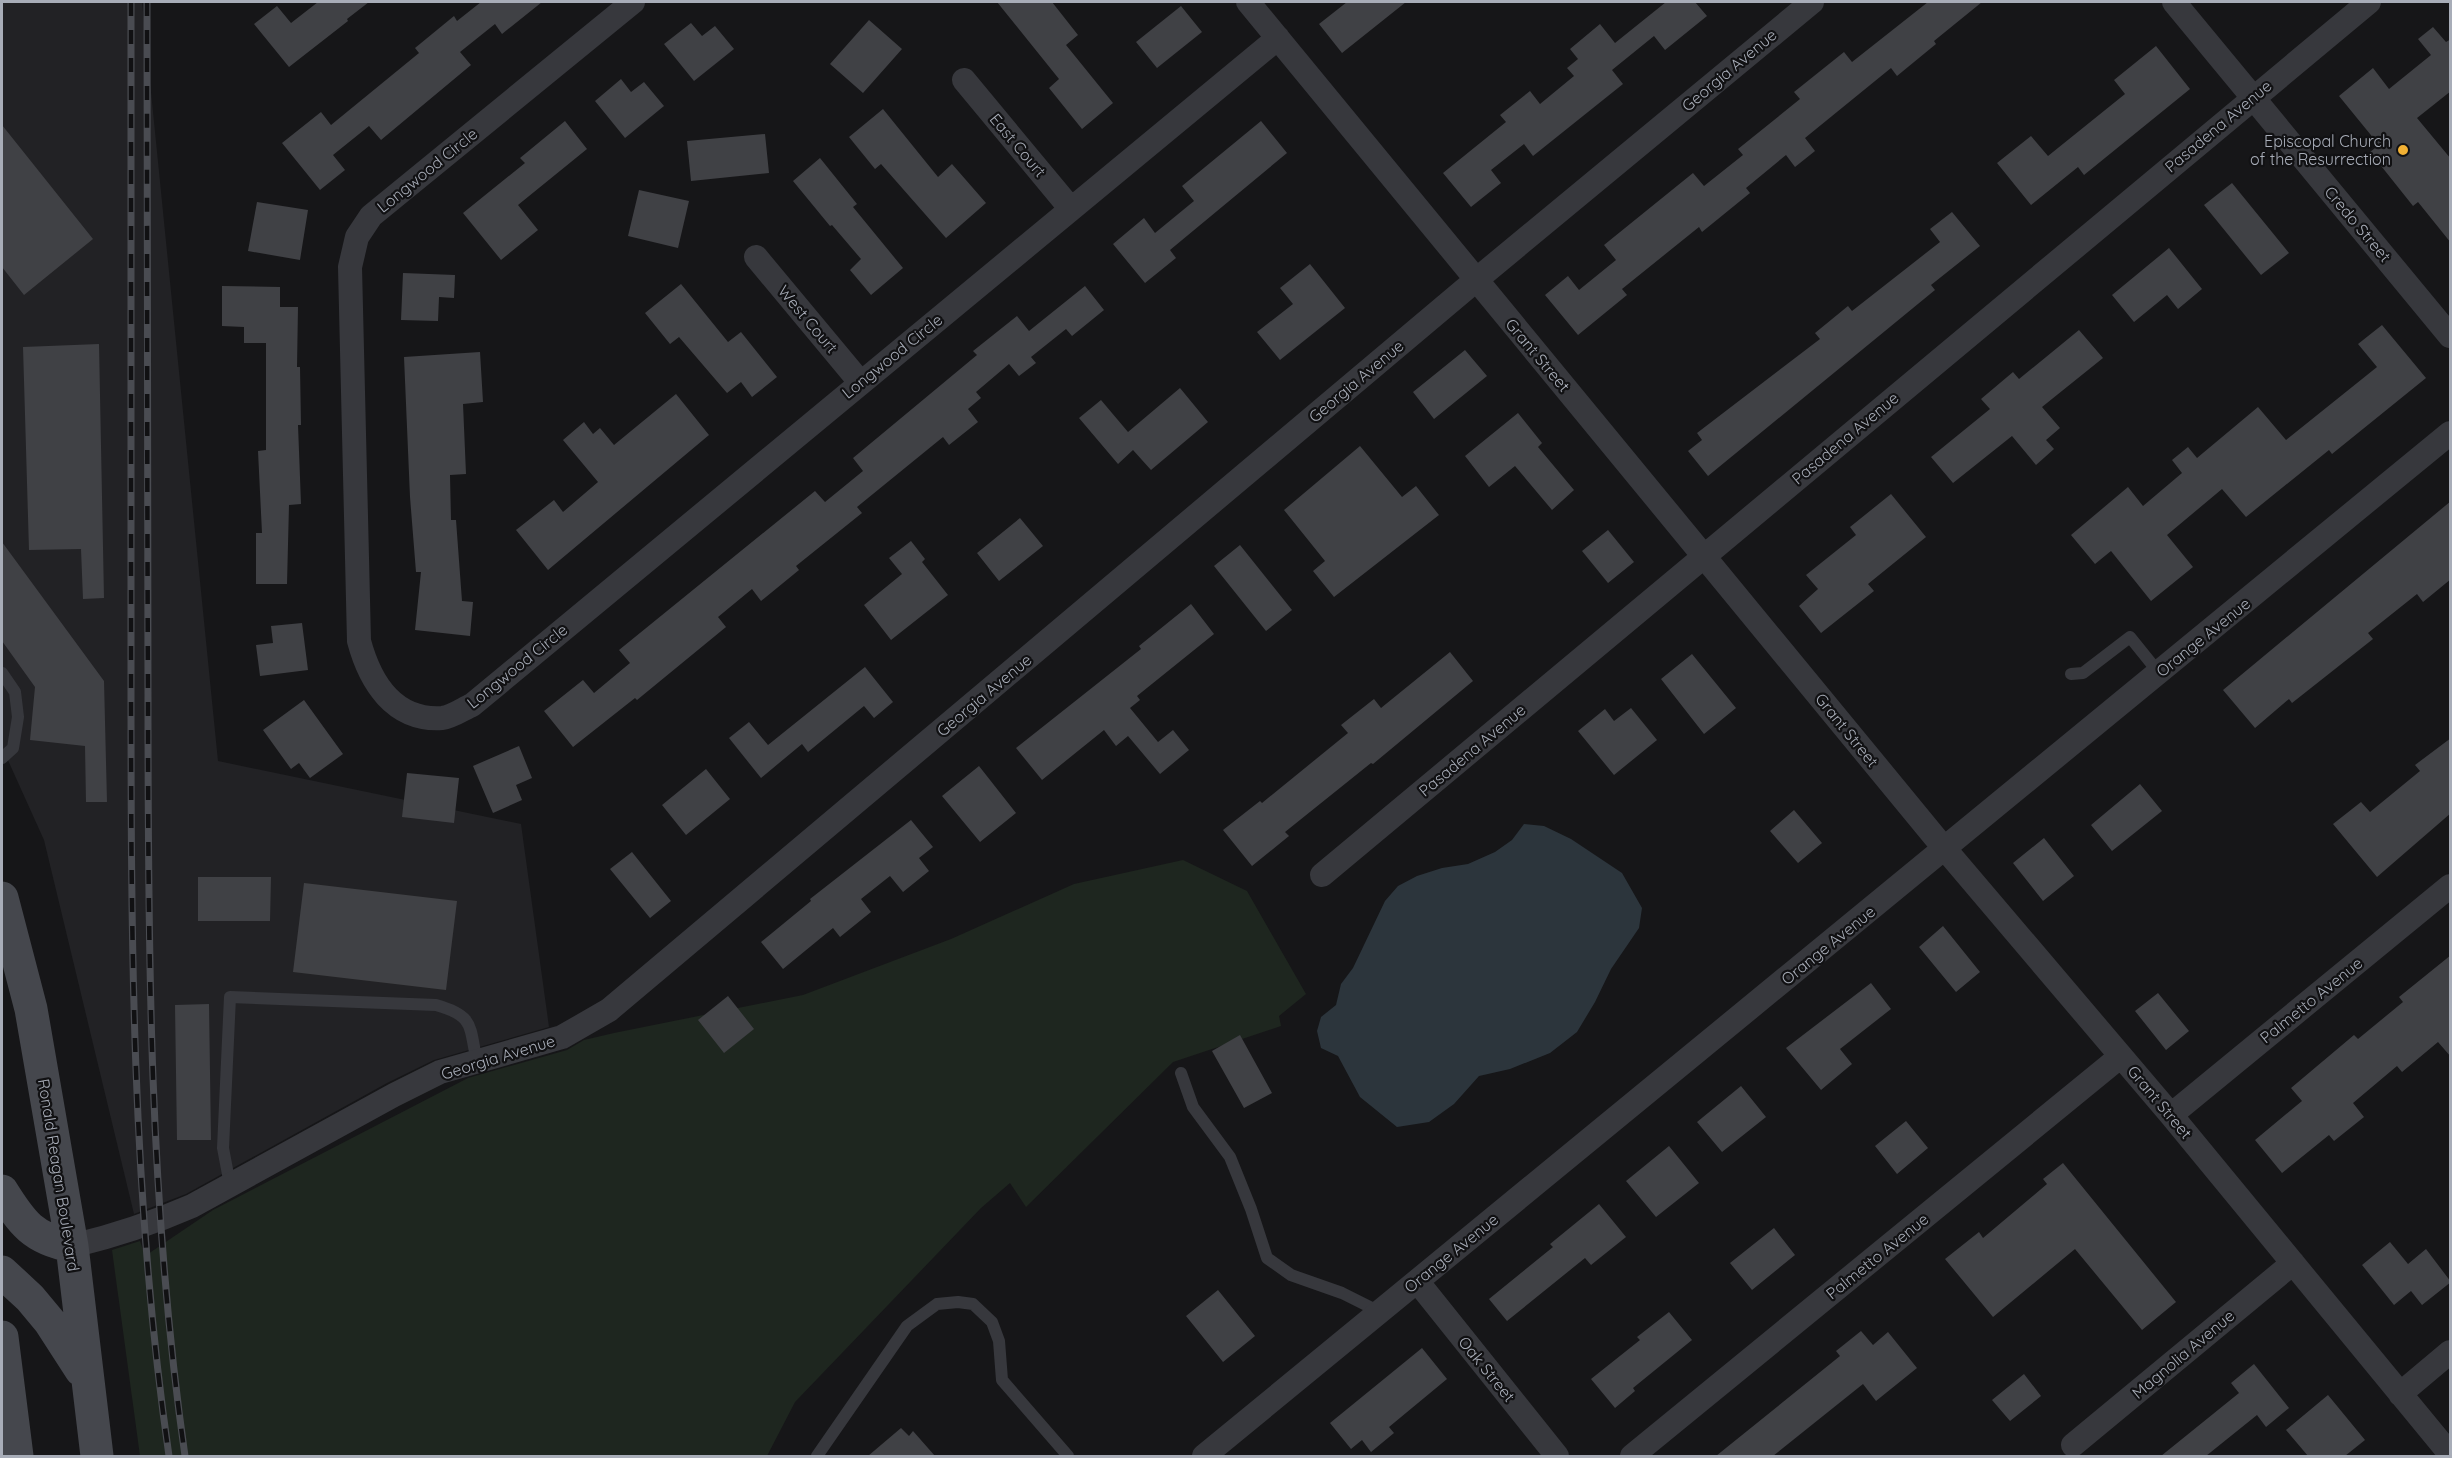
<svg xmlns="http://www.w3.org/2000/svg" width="2452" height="1458" viewBox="0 0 2452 1458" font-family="Quicksand,sans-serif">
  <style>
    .built { fill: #222225 }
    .green { fill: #1e261f }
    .water { fill: #2c353c }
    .building { fill: #404145 }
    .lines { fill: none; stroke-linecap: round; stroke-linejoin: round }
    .lane { stroke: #37383d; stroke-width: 12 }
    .street { stroke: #37383d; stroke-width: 24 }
    .secondary { stroke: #45474d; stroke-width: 33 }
    .rail-casing { stroke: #4a4c52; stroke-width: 7 }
    .rail { stroke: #111113; stroke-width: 4.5; stroke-dasharray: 14; stroke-linecap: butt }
    .poi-dot { fill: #f2b134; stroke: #111113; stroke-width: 2 }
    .labels { text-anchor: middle; stroke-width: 4.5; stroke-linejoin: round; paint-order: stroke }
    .street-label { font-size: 16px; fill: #a8adb8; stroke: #111113 }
    .poi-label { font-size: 16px; fill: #a8adb8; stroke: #111113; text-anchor: end }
  </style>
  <rect width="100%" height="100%" fill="#161618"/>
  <!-- built -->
  <path class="built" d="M 2,2 L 142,2 L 218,761 L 521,824 L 549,1027 L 434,1060 L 387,1083 L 186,1194 L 134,1214 L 44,840 L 2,747 Z"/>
  <!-- green -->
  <path class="green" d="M 1183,860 L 1247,891 L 1306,994 L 1279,1016 L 1281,1026 L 1173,1062 L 1026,1207 L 1010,1183 L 981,1208 L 795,1402 L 767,1456 L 140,1456 L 112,1250 L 140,1241 L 145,1256 L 213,1210 L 468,1078 L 567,1050 L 584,1040 L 614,1033 L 803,995 L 951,939 L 1074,884 Z"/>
  <!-- water -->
  <path class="water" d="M 1524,824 L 1544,826 L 1571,839 L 1622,873 L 1642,908 L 1639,928 L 1611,969 L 1595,1002 L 1577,1032 L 1550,1053 L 1510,1069 L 1479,1076 L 1454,1104 L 1429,1122 L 1397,1127 L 1360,1097 L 1338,1056 L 1321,1048 L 1317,1031 L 1321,1017 L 1336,1005 L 1341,984 L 1353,968 L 1385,901 L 1398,886 L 1417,876 L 1442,868 L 1468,864 L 1495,852 L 1512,840 Z"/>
  <!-- building -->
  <path class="building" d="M 318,2 L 369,2 L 347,19 L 348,21 L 289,67 L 254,24 L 277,6 L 291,23 Z
    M 481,2 L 542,2 L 502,34 L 495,24 L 460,52 L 471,65 L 381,140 L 369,126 L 333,155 L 345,170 L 320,190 L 282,143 L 321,112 L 331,125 L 419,53 L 415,48 L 454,16 L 457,21 Z
    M 997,2 L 1052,2 L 1078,35 L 1066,45 L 1113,103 L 1082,129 L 1049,88 L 1059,79 Z
    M 1347,2 L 1406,2 L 1342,53 L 1319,24 Z
    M 1666,2 L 1695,2 L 1707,16 L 1665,50 L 1654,36 L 1612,70 L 1623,84 L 1533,156 L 1524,144 L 1491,170 L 1501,183 L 1471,207 L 1443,173 L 1506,122 L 1500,115 L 1530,91 L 1540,104 L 1574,76 L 1567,68 L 1578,59 L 1570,49 L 1600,24 L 1615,43 Z
    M 1928,2 L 1982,2 L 1934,41 L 1936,44 L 1897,76 L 1891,68 L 1805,138 L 1815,151 L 1795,167 L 1786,155 L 1746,188 L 1750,193 L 1702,232 L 1699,227 L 1622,289 L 1627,295 L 1578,335 L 1545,295 L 1568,276 L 1579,290 L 1616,260 L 1604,245 L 1693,173 L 1704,186 L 1743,155 L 1738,149 L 1800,99 L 1794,92 L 1844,52 L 1852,62 Z
    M 1181,6 L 1202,32 L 1157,68 L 1136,42 Z
    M 869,20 L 902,49 L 863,93 L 830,64 Z
    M 691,23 L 702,36 L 715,26 L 734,49 L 694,81 L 664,44 Z
    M 2433,27 L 2446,42 L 2451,39 L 2451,91 L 2417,118 L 2451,159 L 2451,243 L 2418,202 L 2413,206 L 2370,152 L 2379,145 L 2339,96 L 2373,68 L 2389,89 L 2431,55 L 2418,39 Z
    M 2156,46 L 2190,89 L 2084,175 L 2078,167 L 2031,205 L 1997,163 L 2031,136 L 2048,156 L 2125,94 L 2114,80 Z
    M 621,79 L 631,92 L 644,82 L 664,106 L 625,138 L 595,101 Z
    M 883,109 L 938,177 L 952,164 L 986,203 L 946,238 L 881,164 L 875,169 L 849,137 Z
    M 565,121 L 587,149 L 518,205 L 538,230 L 501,260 L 463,213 L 525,163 L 520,158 Z
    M 1261,121 L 1287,153 L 1170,250 L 1176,258 L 1145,283 L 1113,244 L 1144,218 L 1155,233 L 1194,201 L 1182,186 Z
    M 2,125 L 93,239 L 24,295 L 2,267 Z
    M 765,134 L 769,173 L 691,181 L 687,141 Z
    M 820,158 L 857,204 L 853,207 L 903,268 L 871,295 L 850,270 L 861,259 L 832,225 L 830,226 L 793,181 Z
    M 2232,183 L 2289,253 L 2261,275 L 2204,205 Z
    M 639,190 L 689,201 L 678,248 L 628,236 Z
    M 257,202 L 308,210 L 300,260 L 248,251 Z
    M 1952,212 L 1980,246 L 1931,285 L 1935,290 L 1708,476 L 1688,451 L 1702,440 L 1697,433 L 1820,339 L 1815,333 L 1848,306 L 1852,311 L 1940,242 L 1930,229 Z
    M 2169,248 L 2202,289 L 2178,309 L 2167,295 L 2134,322 L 2112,295 Z
    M 1310,264 L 1345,308 L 1280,360 L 1257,332 L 1293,304 L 1280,288 Z
    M 403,273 L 455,275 L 454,298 L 439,297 L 438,321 L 401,320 Z
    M 681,284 L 728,342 L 741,332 L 777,377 L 752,397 L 741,382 L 727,393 L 679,337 L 670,344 L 645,313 Z
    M 222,286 L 280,287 L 280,307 L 298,307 L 297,367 L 300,367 L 301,425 L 298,425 L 301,504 L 289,505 L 287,584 L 256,584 L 256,533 L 262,533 L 258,451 L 266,450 L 266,343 L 244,343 L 244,327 L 222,326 Z
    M 1085,286 L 1104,310 L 1072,336 L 1066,329 L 1031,357 L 1036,363 L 1019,376 L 1009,364 L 976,392 L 981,398 L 968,409 L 978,422 L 949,445 L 943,437 L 857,507 L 862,513 L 796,566 L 799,570 L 761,601 L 752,589 L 718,617 L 726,627 L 637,700 L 635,698 L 573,747 L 544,711 L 583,680 L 594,693 L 630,663 L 619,650 L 815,491 L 825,502 L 863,471 L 853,458 L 977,355 L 973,351 L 1017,316 L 1029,331 Z
    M 2382,325 L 2426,378 L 2332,454 L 2329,450 L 2246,517 L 2222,489 L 2167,535 L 2193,567 L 2151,601 L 2111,551 L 2095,564 L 2071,535 L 2128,487 L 2143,506 L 2182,473 L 2172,460 L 2188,447 L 2197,458 L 2258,407 L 2286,440 L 2377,367 L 2358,344 Z
    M 2079,330 L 2103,358 L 2042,407 L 2060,428 L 2046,440 L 2054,449 L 2036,465 L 2012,436 L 1953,483 L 1931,457 L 1990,409 L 1981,399 L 2013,372 L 2019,379 Z
    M 99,344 L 104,598 L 83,599 L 81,549 L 29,550 L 23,347 Z
    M 1465,350 L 1487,376 L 1434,419 L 1413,392 Z
    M 480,352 L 483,402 L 463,404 L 466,474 L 450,475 L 451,520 L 456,520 L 462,601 L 473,602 L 470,636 L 415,630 L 421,572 L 416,572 L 410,497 L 404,357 Z
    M 1180,388 L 1208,422 L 1151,470 L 1133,450 L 1118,464 L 1079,418 L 1101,400 L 1128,432 Z
    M 676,394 L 709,435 L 548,570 L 516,530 L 554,500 L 563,512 L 598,482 L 563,440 L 584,422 L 593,434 L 600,428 L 614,445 Z
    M 1518,413 L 1542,443 L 1538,447 L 1574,490 L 1552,510 L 1515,466 L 1489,487 L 1465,456 Z
    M 1360,446 L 1402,497 L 1416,486 L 1439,515 L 1334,597 L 1313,571 L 1325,561 L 1284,510 Z
    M 1891,494 L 1926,537 L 1868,584 L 1874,591 L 1821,633 L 1799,606 L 1818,589 L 1806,575 L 1856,535 L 1850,527 Z
    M 2451,501 L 2451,579 L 2423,602 L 2417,594 L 2368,633 L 2373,639 L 2292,703 L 2289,699 L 2255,728 L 2223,690 Z
    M 1020,518 L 1043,546 L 999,581 L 977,553 Z
    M 1608,530 L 1634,562 L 1608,583 L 1582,551 Z
    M 911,541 L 925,559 L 922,562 L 948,595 L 891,640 L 864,605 L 902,574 L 889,558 Z
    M 2,542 L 104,681 L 107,802 L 86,802 L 85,746 L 30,740 L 35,687 L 2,641 Z
    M 1240,545 L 1292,610 L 1266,631 L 1214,566 Z
    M 1191,604 L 1214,634 L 1137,696 L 1140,700 L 1130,708 L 1158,742 L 1173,730 L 1189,750 L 1160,774 L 1128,736 L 1116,746 L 1104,730 L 1042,780 L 1016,748 L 1141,649 L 1139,646 Z
    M 302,623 L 308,670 L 260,676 L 256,645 L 273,643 L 271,626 Z
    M 1450,652 L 1473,681 L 1373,764 L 1371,763 L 1285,832 L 1289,836 L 1252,866 L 1223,830 L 1260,801 L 1262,803 L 1348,733 L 1341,725 L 1374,699 L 1381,708 Z
    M 1692,654 L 1736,708 L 1704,734 L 1661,679 Z
    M 865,667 L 893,702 L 874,718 L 864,706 L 808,752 L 802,744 L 761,778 L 729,738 L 749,722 L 768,745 Z
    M 304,700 L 343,754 L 310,778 L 299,763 L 291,769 L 263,730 Z
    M 1631,708 L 1657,740 L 1614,775 L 1578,731 L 1605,709 L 1614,721 Z
    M 2451,738 L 2451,813 L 2377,877 L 2333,824 L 2361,802 L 2370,812 L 2420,771 L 2415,765 Z
    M 519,746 L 532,778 L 516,785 L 522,800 L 493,813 L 473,766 Z
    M 979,766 L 1016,813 L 980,842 L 942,796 Z
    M 706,769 L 730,799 L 686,835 L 662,805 Z
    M 407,773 L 459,778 L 454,823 L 402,817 Z
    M 2140,784 L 2162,811 L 2112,851 L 2091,825 Z
    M 1794,810 L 1822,843 L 1798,863 L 1770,831 Z
    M 911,820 L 933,847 L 919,858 L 929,871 L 903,892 L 890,876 L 861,899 L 871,912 L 840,937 L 833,928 L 783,969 L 761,942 L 811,901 L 810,899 Z
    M 2044,838 L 2074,876 L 2043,901 L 2013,863 Z
    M 632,852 L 671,901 L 650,918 L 610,869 Z
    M 198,877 L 271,877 L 270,921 L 198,921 Z
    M 304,883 L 457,901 L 446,990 L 293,972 Z
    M 1943,926 L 1980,972 L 1956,992 L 1919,947 Z
    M 2451,955 L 2451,1057 L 2438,1042 L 2402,1072 L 2397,1066 L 2353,1103 L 2364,1117 L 2334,1141 L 2329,1135 L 2282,1173 L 2255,1140 L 2302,1101 L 2291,1088 L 2354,1035 L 2358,1039 L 2403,1002 L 2399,997 Z
    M 1871,983 L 1891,1009 L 1840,1049 L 1852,1064 L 1821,1090 L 1786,1048 Z
    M 2158,993 L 2189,1031 L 2166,1050 L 2135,1011 Z
    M 728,996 L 754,1029 L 724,1053 L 698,1020 Z
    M 209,1004 L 211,1140 L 177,1140 L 175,1005 Z
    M 1240,1035 L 1272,1093 L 1244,1108 L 1212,1051 Z
    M 1741,1086 L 1766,1117 L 1722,1152 L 1697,1122 Z
    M 1906,1121 L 1928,1148 L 1897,1174 L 1875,1146 Z
    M 1669,1146 L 1699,1183 L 1656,1217 L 1626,1181 Z
    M 2063,1163 L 2176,1302 L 2142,1330 L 2075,1249 L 1993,1317 L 1945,1259 L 1979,1232 L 1983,1238 L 2047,1184 L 2043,1179 Z
    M 1599,1204 L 1626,1237 L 1591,1265 L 1585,1258 L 1507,1321 L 1489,1299 L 1553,1247 L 1550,1244 Z
    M 1774,1228 L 1795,1255 L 1752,1290 L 1730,1263 Z
    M 2390,1242 L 2408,1264 L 2426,1249 L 2451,1282 L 2422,1305 L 2411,1291 L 2394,1305 L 2362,1265 Z
    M 1218,1290 L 1255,1336 L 1223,1362 L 1186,1316 Z
    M 1669,1312 L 1692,1340 L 1633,1388 L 1635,1391 L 1615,1408 L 1591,1379 L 1640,1340 L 1637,1337 Z
    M 1861,1331 L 1873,1345 L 1888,1332 L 1917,1368 L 1876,1401 L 1863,1384 L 1773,1456 L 1716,1456 L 1840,1356 L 1836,1351 Z
    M 1422,1348 L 1447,1379 L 1389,1427 L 1394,1433 L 1371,1452 L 1362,1440 L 1351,1449 L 1330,1423 Z
    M 2254,1364 L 2289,1408 L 2266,1427 L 2257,1415 L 2206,1456 L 2161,1456 L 2239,1393 L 2231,1383 Z
    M 2024,1374 L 2041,1396 L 2010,1421 L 1992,1400 Z
    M 2328,1395 L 2365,1440 L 2345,1456 L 2308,1456 L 2286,1430 Z
    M 901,1428 L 909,1436 L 913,1431 L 935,1456 L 868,1456 Z"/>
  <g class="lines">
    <!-- lane -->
    <path class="lane" d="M 2,673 L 15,692 L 18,717 L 13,748 L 2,758
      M 2071,674 L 2083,673 L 2130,637 L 2159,673
      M 1181,1073 L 1193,1107 L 1230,1157 L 1251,1209 L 1267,1258 L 1291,1275 L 1342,1293 L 1380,1312
      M 230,1185 L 223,1148 L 230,997 L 436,1005 C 475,1016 469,1026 477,1062
      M 817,1456 L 907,1326 L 937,1304 L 958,1302 L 973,1304 L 992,1322 L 999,1341 L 1002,1380 L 1068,1456"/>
    <!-- street -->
    <path class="street" d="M 633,2 L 371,216 L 357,237 L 350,267 L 359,641 C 370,682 394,721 442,718 C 452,717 463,709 472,705 L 1278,38
      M 1248,2 L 1934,836 L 2171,1115 L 2450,1454
      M 2174,2 L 2450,336
      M 964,80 L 1071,209
      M 756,257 L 860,382
      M 1322,875 L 2369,2
      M 2171,1115 L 2450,886
      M 72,1246 C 114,1236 153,1223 192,1206 L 394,1095 L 440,1072 L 562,1037 L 609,1010 L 1476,280 L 1812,2
      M 1417,1281 L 1557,1456
      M 2400,1394 L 2450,1352
      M 2073,1445 L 2293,1263
      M 1204,1456 L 2450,433
      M 1632,1456 L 2121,1056"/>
    <!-- secondary -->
    <path class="secondary" d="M 2,898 L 31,1009 L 72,1246 L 97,1456
      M 2,1191 C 22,1223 33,1239 72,1246
      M 2,1272 L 30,1298 L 50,1322 L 81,1370
      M 2,1337 L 17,1456"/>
    <!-- rail casing -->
    <g class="rail-casing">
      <path id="rail" d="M 131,2 C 131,224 131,446 131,668 C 131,931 131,1195 169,1456
        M 147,2 C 147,233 147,465 148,697 C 148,951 149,1205 185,1456"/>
    </g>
    <!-- rail -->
    <use href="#rail" class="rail"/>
  </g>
  <!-- markers -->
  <circle class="poi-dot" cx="2403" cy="150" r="6"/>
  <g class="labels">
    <!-- street labels -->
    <g class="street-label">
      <text transform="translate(1729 70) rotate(-40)" y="6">Georgia Avenue</text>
      <text transform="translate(2218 126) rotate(-40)" y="6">Pasadena Avenue</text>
      <text transform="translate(1018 145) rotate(50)" y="6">East Court</text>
      <text transform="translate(427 170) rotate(-39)" y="6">Longwood Circle</text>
      <text transform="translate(2358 224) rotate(50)" y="6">Credo Street</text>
      <text transform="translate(808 319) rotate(50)" y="6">West Court</text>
      <text transform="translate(1538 355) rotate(50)" y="6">Grant Street</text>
      <text transform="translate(892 356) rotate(-39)" y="6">Longwood Circle</text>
      <text transform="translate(1356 381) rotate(-40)" y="6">Georgia Avenue</text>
      <text transform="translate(1845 438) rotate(-40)" y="6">Pasadena Avenue</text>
      <text transform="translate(2203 637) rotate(-39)" y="6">Orange Avenue</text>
      <text transform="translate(517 666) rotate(-39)" y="6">Longwood Circle</text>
      <text transform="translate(984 695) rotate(-40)" y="6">Georgia Avenue</text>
      <text transform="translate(1847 730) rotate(51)" y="6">Grant Street</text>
      <text transform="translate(1472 750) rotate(-40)" y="6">Pasadena Avenue</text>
      <text transform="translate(1828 945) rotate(-39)" y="6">Orange Avenue</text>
      <text transform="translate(2311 1000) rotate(-39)" y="6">Palmetto Avenue</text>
      <text transform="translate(498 1057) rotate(-17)" y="6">Georgia Avenue</text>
      <text transform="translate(2160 1102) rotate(50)" y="6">Grant Street</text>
      <text transform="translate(59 1175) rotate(81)" y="6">Ronald Reagan Boulevard</text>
      <text transform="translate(1451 1253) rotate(-39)" y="6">Orange Avenue</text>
      <text transform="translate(1877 1256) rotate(-39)" y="6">Palmetto Avenue</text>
      <text transform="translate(2183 1354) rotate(-40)" y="6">Magnolia Avenue</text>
      <text transform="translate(1487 1369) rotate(51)" y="6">Oak Street</text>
    </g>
    <!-- poi labels -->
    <g class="poi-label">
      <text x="2391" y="147">Episcopal Church<tspan x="2391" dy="18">of the Resurrection</tspan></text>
    </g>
  </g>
  <!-- border -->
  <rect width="2452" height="1458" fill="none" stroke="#a8adb8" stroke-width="6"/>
</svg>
